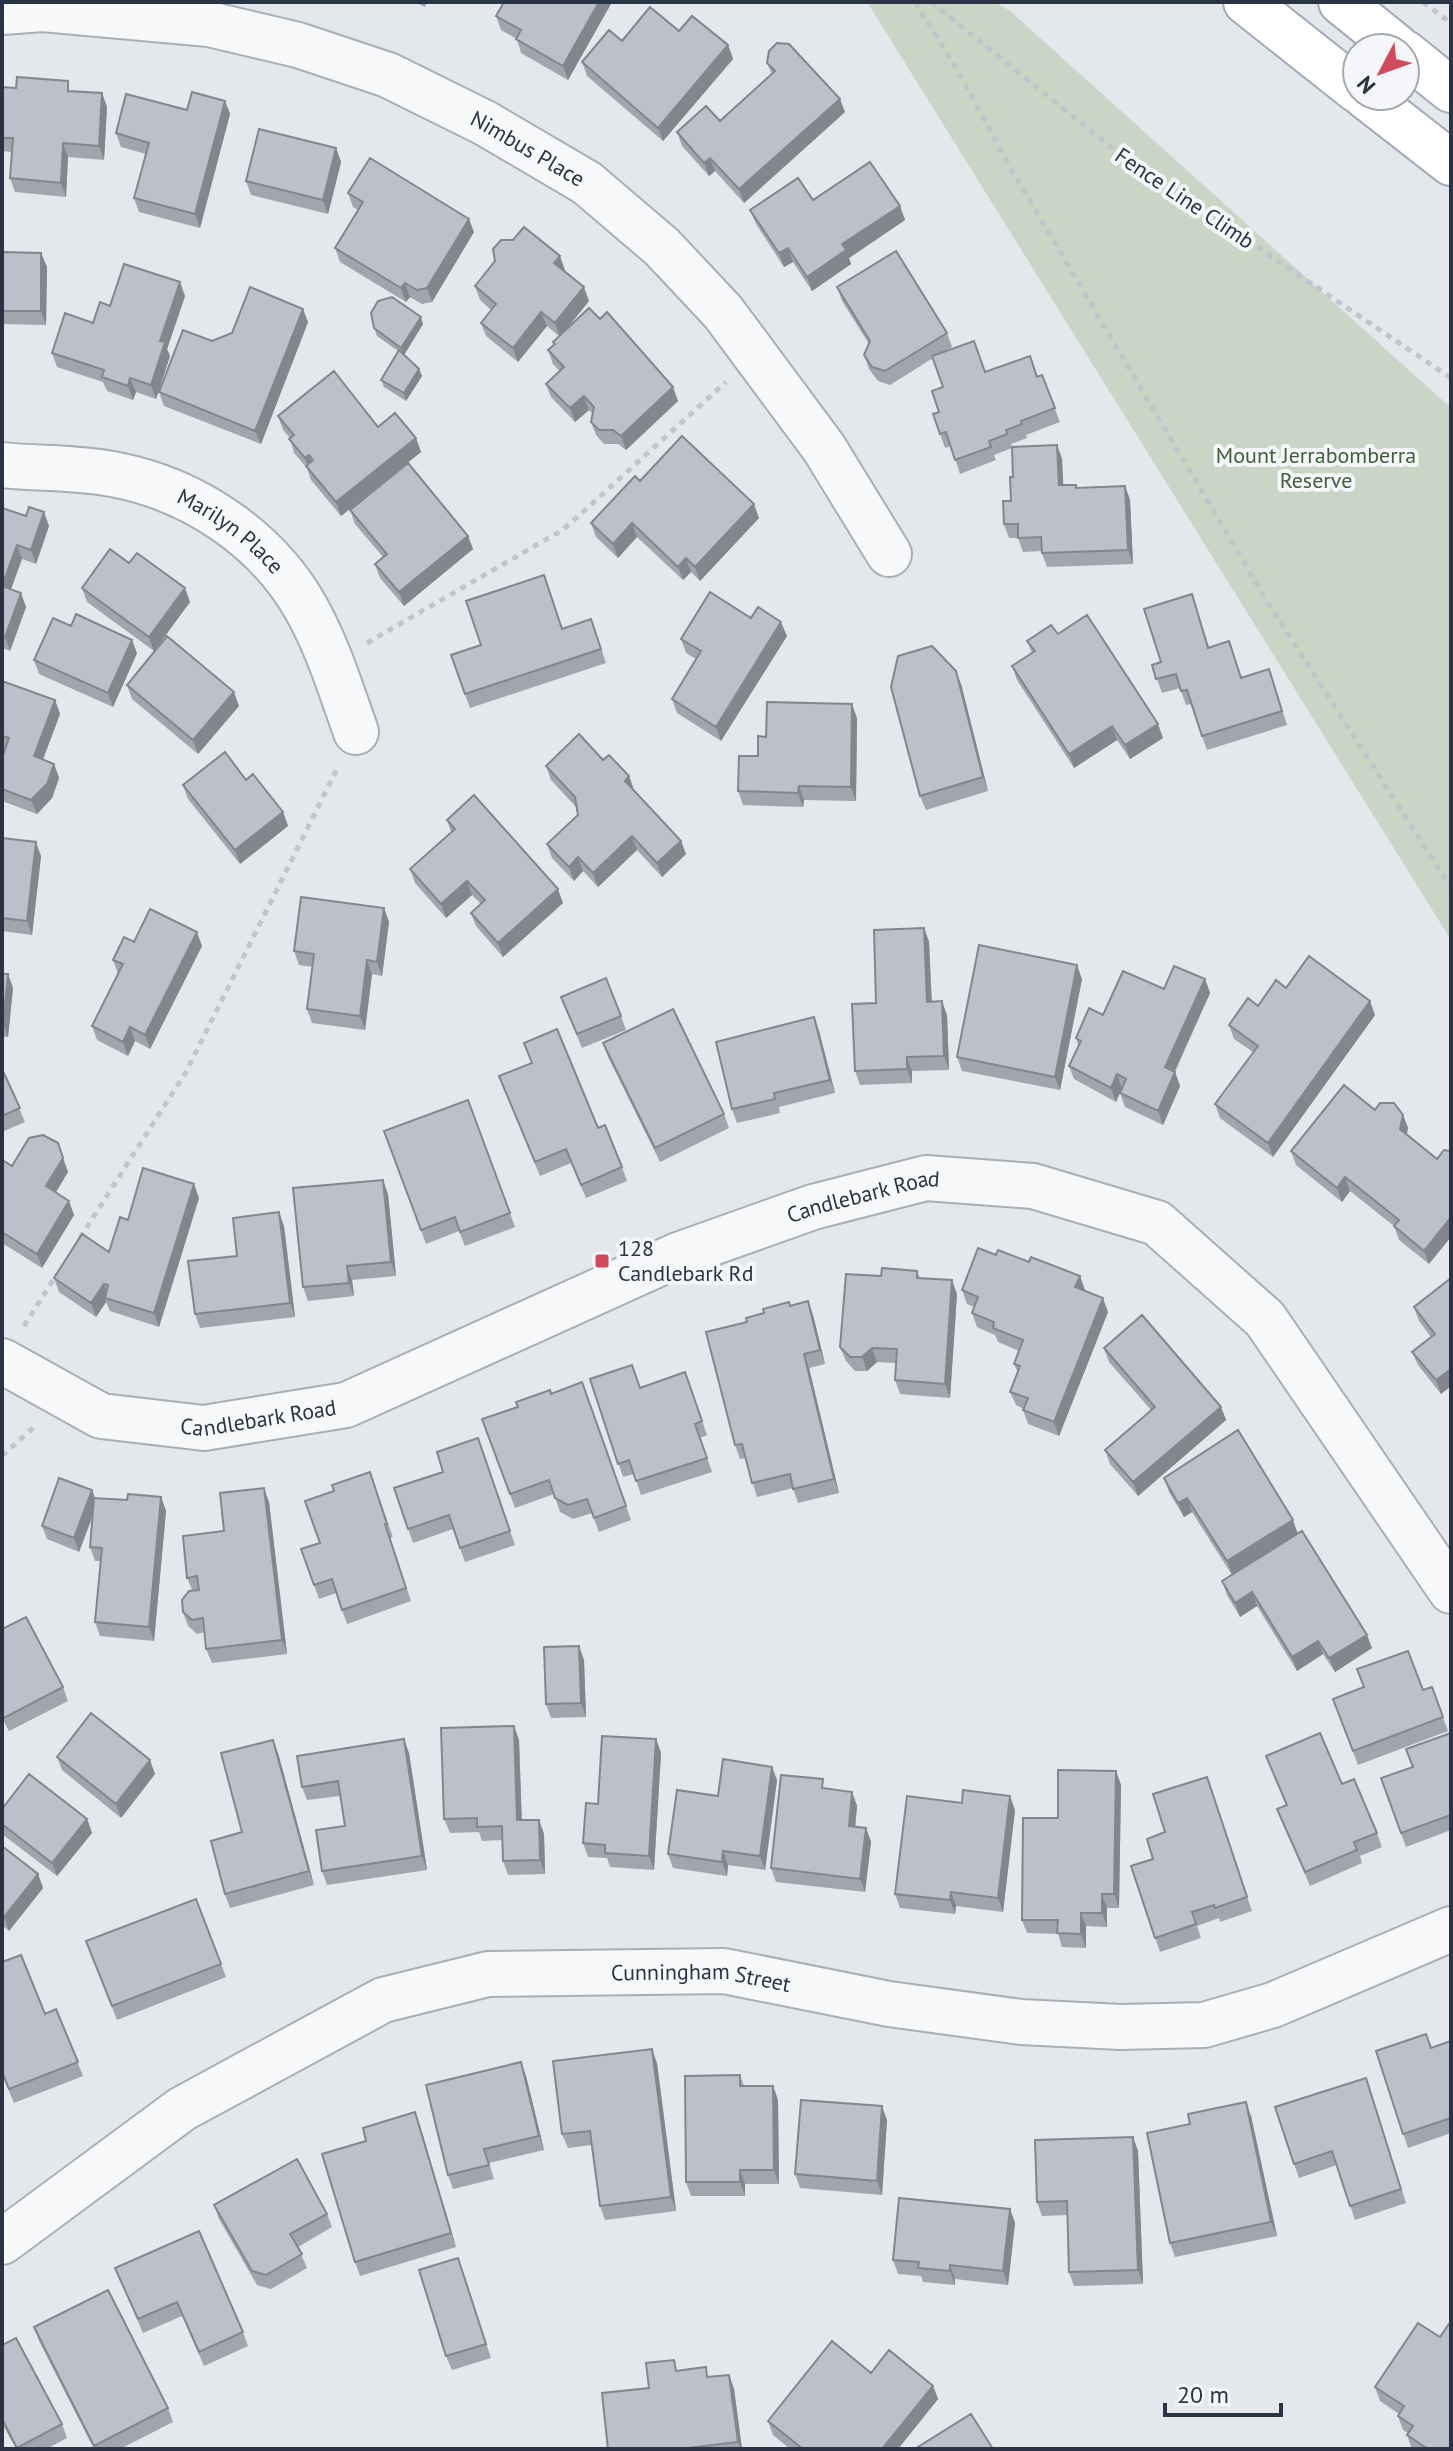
<svg xmlns="http://www.w3.org/2000/svg" width="1453" height="2451" viewBox="0 0 1453 2451" font-family="'PT Sans',sans-serif">
  <style>
    .green { fill: #c9d6c5 }
    .lines { fill: none; stroke-linecap: round; stroke-linejoin: round }
    .minor-casing { stroke: #a9aeb7; stroke-width: 48 }
    .major-casing { stroke: #a3abb8; stroke-width: 48 }
    .path { stroke: #c2c5cb; stroke-width: 5; stroke-dasharray: 6 6; stroke-linecap: butt }
    .minor { stroke: #f7f8fa; stroke-width: 44 }
    .major { stroke: #fff; stroke-width: 44 }
    .wall { fill: #a1a5ae }
    .shaded-wall { fill: #83868d }
    .building { fill: #bbc0ca; stroke: #83868d; stroke-width: 2 }
    .poi-dot { fill: #d1495b; stroke: #f4f6f9; stroke-width: 3 }
    .labels { text-anchor: middle; stroke-width: 8; stroke-linejoin: round; paint-order: stroke }
    .street-label { font-size: 22px; fill: #2b3445; stroke: #f4f6f9 }
    .park-label { font-size: 22px; fill: #3f6138; stroke: #f4f6f9 }
    .poi-label { font-size: 22px; fill: #2b3445; stroke: #f4f6f9; text-anchor: start }
  </style>
  <rect width="100%" height="100%" fill="#e4e7ec"/>
  <!-- green -->
  <path class="green" d="M 867,2 L 994,2 L 1009,10 L 1451,408 L 1451,940 Z"/>
  <g class="lines">
    <!-- minor casing -->
    <g class="minor-casing">
      <g id="minor">
        <path id="s1" d="M 2,12 L 43,9 L 209,24 L 298,45 L 388,75 L 485,123 L 587,183 L 662,247 L 723,312 L 824,448 L 889,554"/>
        <path id="s2" d="M 2,465 C 41,469 79,467 117,475 C 194,490 267,539 306,608 C 328,647 341,690 356,732"/>
        <path id="s3" d="M 2,1361 L 101,1416 L 204,1428 L 346,1405 L 678,1255 L 813,1207 L 926,1178 L 1033,1186 L 1157,1223 L 1265,1319 L 1451,1591"/>
        <path id="s4" d="M 2,2242 L 182,2109 L 383,2000 L 488,1974 L 724,1971 L 889,2004 L 1021,2022 L 1121,2027 L 1204,2025 L 1273,2005 L 1451,1929"/>
      </g>
    </g>
    <!-- major casing -->
    <g class="major-casing">
      <path id="major" d="M 1246,2 L 1357,90
        M 1341,2 L 1398,48
        M 1405,53 L 1451,90
        M 1365,96 L 1451,163"/>
    </g>
    <!-- path -->
    <path class="path" d="M 915,2 L 954,64 L 1011,169 L 1265,598 L 1451,888
      M 931,2 L 1121,155 L 1451,378
      M 1423,2 L 1451,23
      M 367,643 L 564,529 L 726,382
      M 80,1238 L 186,1072 L 338,767
      M 24,1326 L 57,1274
      M 2,1456 L 34,1427"/>
    <!-- minor -->
    <use href="#minor" class="minor"/>
    <!-- major -->
    <use href="#major" class="major"/>
  </g>
  <!-- wall -->
  <path class="wall" d="M 414,2 L 427,2 L 425,7 Z
    M 612,2 L 568,80 L 521,53 L 517,39 L 501,30 L 496,16 Z
    M 679,31 L 728,45 L 733,59 L 663,141 L 587,76 L 582,62 L 622,41 Z
    M 767,63 L 845,112 L 744,203 L 715,171 L 709,176 L 682,146 L 677,132 L 720,121 L 772,74 Z
    M 2,87 L 102,93 L 107,107 L 104,160 L 68,157 L 66,197 L 15,192 L 10,178 L 12,152 L 2,151 Z
    M 225,101 L 230,114 L 200,228 L 139,212 L 134,198 L 146,154 L 121,147 L 116,133 L 187,110 Z
    M 336,148 L 341,162 L 328,214 L 251,195 L 246,181 Z
    M 348,193 L 474,232 L 432,302 L 422,304 L 410,297 L 406,302 L 340,262 L 335,248 L 358,210 L 353,207 Z
    M 813,200 L 900,206 L 905,220 L 849,258 L 851,264 L 812,291 L 793,262 L 784,267 L 756,224 L 750,210 Z
    M 2,252 L 41,253 L 47,267 L 46,325 L 2,324 Z
    M 565,270 L 589,301 L 567,328 L 678,401 L 626,450 L 618,444 L 604,444 L 596,435 L 591,422 L 593,414 L 589,410 L 575,422 L 551,397 L 546,384 L 560,371 L 553,364 L 548,350 L 554,345 L 553,342 L 559,336 L 547,326 L 518,362 L 486,336 L 481,323 L 491,310 L 480,300 L 475,286 Z
    M 837,287 L 947,333 L 952,347 L 943,352 L 985,372 L 1037,377 L 1042,375 L 1060,422 L 1026,435 L 1027,438 L 1011,444 L 1012,448 L 994,455 L 996,460 L 960,474 L 951,446 L 945,448 L 933,414 L 939,412 L 943,387 L 933,358 L 890,385 L 878,381 L 869,369 L 864,355 L 869,344 L 842,301 Z
    M 185,296 L 167,349 L 170,356 L 156,399 L 136,392 L 133,400 L 107,391 L 103,382 L 57,367 L 52,353 L 93,323 L 110,306 Z
    M 308,322 L 261,444 L 164,406 L 159,392 L 212,341 Z
    M 423,324 L 404,355 L 419,369 L 422,376 L 406,401 L 384,387 L 381,380 L 398,351 L 377,336 L 374,328 Z
    M 278,416 L 378,427 L 416,438 L 421,452 L 341,516 L 311,480 L 307,468 L 294,453 L 290,438 L 283,430 Z
    M 1057,445 L 1062,459 L 1063,485 L 1076,485 L 1077,488 L 1125,486 L 1130,500 L 1133,564 L 1047,567 L 1041,551 L 1023,552 L 1018,538 L 1009,538 L 1004,524 L 1011,501 L 1013,477 Z
    M 640,481 L 759,518 L 700,581 L 691,572 L 683,580 L 637,537 L 618,558 L 596,537 L 591,523 Z
    M 2,508 L 49,526 L 36,564 L 22,559 L 11,589 L 26,607 L 10,651 L 2,648 Z
    M 350,510 L 468,536 L 473,549 L 404,606 L 380,578 L 375,564 L 383,557 L 355,524 Z
    M 129,563 L 190,602 L 154,651 L 87,602 L 82,588 Z
    M 1192,594 L 1209,647 L 1229,641 L 1242,678 L 1274,683 L 1287,725 L 1207,750 L 1191,704 L 1186,705 L 1180,688 L 1162,693 L 1152,665 L 1161,662 Z
    M 751,618 L 787,636 L 721,741 L 677,713 L 672,699 L 696,659 L 686,653 L 681,639 Z
    M 591,619 L 606,663 L 470,708 L 451,655 L 562,628 Z
    M 1027,641 L 1163,738 L 1130,759 L 1117,740 L 1074,768 L 1017,680 L 1012,666 L 1032,653 Z
    M 137,653 L 113,707 L 39,674 L 34,660 Z
    M 2,681 L 55,700 L 60,714 L 43,759 L 54,764 L 59,778 L 52,798 L 37,814 L 2,801 L 2,758 L 5,749 L 2,748 Z
    M 961,684 L 988,791 L 926,810 L 920,796 Z
    M 127,685 L 239,706 L 198,754 L 132,699 Z
    M 857,718 L 856,801 L 804,800 L 803,807 L 743,805 L 738,791 L 766,737 Z
    M 603,760 L 629,776 L 634,791 L 681,841 L 686,854 L 662,877 L 637,850 L 598,887 L 583,871 L 574,881 L 552,858 L 547,844 L 578,815 L 576,807 L 551,780 L 546,766 Z
    M 246,780 L 283,812 L 288,826 L 240,864 L 188,799 L 183,785 Z
    M 447,820 L 563,903 L 503,957 L 476,926 L 471,913 L 481,904 L 472,895 L 446,918 L 415,883 L 410,869 L 451,832 Z
    M 2,838 L 41,856 L 32,935 L 2,931 Z
    M 384,908 L 389,922 L 382,976 L 372,974 L 365,1030 L 312,1023 L 307,1009 L 313,967 L 299,965 L 294,951 Z
    M 924,928 L 929,942 L 932,1002 L 947,1015 L 949,1070 L 912,1071 L 912,1083 L 860,1085 L 855,1071 L 876,1003 Z
    M 134,942 L 202,946 L 150,1049 L 135,1041 L 128,1056 L 97,1040 L 92,1026 L 118,974 L 113,960 Z
    M 2,974 L 8,974 L 13,988 L 8,1037 L 2,1037 Z
    M 1082,979 L 1060,1090 L 962,1071 L 957,1057 Z
    M 1205,979 L 1210,993 L 1175,1072 L 1180,1086 L 1163,1125 L 1125,1107 L 1120,1093 L 1122,1088 L 1116,1102 L 1074,1079 L 1069,1066 L 1078,1045 L 1076,1038 L 1103,1015 L 1164,989 Z
    M 1286,988 L 1375,1015 L 1273,1157 L 1220,1118 L 1215,1104 L 1253,1052 L 1234,1039 L 1229,1025 Z
    M 561,997 L 621,1016 L 626,1030 L 582,1048 Z
    M 814,1017 L 819,1031 L 835,1093 L 779,1107 L 780,1113 L 737,1123 L 732,1109 Z
    M 603,1043 L 724,1114 L 729,1128 L 660,1162 L 608,1057 Z
    M 532,1063 L 598,1128 L 622,1167 L 627,1181 L 586,1198 L 571,1163 L 540,1176 L 499,1076 Z
    M 2,1069 L 25,1122 L 2,1132 Z
    M 468,1100 L 515,1227 L 465,1246 L 459,1231 L 426,1244 L 384,1131 Z
    M 1375,1110 L 1403,1115 L 1408,1128 L 1407,1134 L 1429,1264 L 1399,1240 L 1394,1226 L 1350,1191 L 1342,1202 L 1296,1165 L 1291,1151 Z
    M 12,1166 L 68,1172 L 56,1192 L 74,1215 L 42,1268 L 2,1243 L 2,1232 Z
    M 388,1194 L 396,1276 L 352,1280 L 354,1296 L 308,1301 L 303,1287 Z
    M 199,1198 L 159,1327 L 110,1311 L 106,1302 L 96,1317 L 59,1292 L 54,1278 L 109,1252 L 128,1220 Z
    M 284,1226 L 295,1317 L 200,1328 L 195,1314 L 237,1256 Z
    M 917,1271 L 920,1278 L 957,1294 L 950,1398 L 900,1394 L 895,1380 L 896,1363 L 877,1362 L 867,1371 L 855,1371 L 846,1361 L 840,1347 L 881,1276 Z
    M 1451,1278 L 1451,1386 L 1441,1394 L 1418,1365 L 1412,1352 L 1431,1337 L 1419,1321 L 1414,1307 Z
    M 962,1290 L 1084,1291 L 1108,1312 L 1059,1436 L 1028,1424 L 1023,1410 L 1024,1409 L 1016,1405 L 1010,1392 L 1018,1373 L 1014,1364 L 1019,1351 L 998,1342 L 995,1335 L 977,1327 L 972,1313 L 974,1307 L 967,1304 Z
    M 791,1306 L 813,1315 L 825,1364 L 809,1368 L 839,1493 L 798,1503 L 793,1488 L 757,1497 L 745,1458 L 740,1459 L 735,1445 Z
    M 1104,1348 L 1221,1407 L 1226,1420 L 1138,1496 L 1110,1464 L 1105,1450 L 1151,1410 L 1109,1362 Z
    M 685,1372 L 707,1435 L 700,1438 L 712,1472 L 641,1495 L 634,1474 L 623,1477 L 590,1379 L 640,1388 Z
    M 582,1382 L 631,1520 L 599,1532 L 592,1513 L 573,1519 L 560,1512 L 554,1494 L 515,1508 L 482,1419 Z
    M 478,1438 L 515,1545 L 465,1562 L 453,1529 L 413,1543 L 394,1488 L 443,1472 Z
    M 370,1472 L 393,1537 L 390,1538 L 411,1601 L 347,1624 L 336,1593 L 319,1599 L 301,1549 L 320,1543 L 334,1491 Z
    M 1164,1478 L 1298,1533 L 1372,1648 L 1335,1672 L 1323,1654 L 1297,1671 L 1257,1606 L 1240,1617 L 1227,1595 L 1222,1581 L 1232,1575 L 1192,1512 L 1184,1517 L 1169,1492 Z
    M 92,1490 L 95,1498 L 127,1500 L 161,1497 L 166,1511 L 154,1641 L 100,1636 L 95,1622 L 101,1561 L 95,1561 L 90,1547 L 93,1515 L 79,1552 L 47,1539 L 42,1526 Z
    M 269,1502 L 287,1654 L 212,1663 L 206,1649 L 205,1632 L 197,1634 L 188,1626 L 183,1612 L 192,1590 L 187,1578 L 224,1531 Z
    M 2,1629 L 63,1687 L 68,1701 L 9,1731 L 2,1718 Z
    M 584,1660 L 586,1717 L 551,1718 L 546,1704 Z
    M 1432,1687 L 1448,1731 L 1358,1765 L 1333,1699 L 1423,1690 Z
    M 514,1726 L 519,1740 L 522,1820 L 539,1820 L 544,1834 L 545,1874 L 508,1875 L 503,1861 L 502,1840 L 482,1841 L 479,1832 L 450,1833 L 444,1819 Z
    M 1451,1733 L 1451,1830 L 1406,1847 L 1381,1778 L 1412,1767 Z
    M 656,1739 L 661,1753 L 654,1870 L 610,1867 L 607,1858 L 588,1857 L 583,1843 L 598,1804 Z
    M 278,1753 L 314,1885 L 230,1908 L 225,1894 L 242,1832 Z
    M 409,1753 L 427,1870 L 327,1885 L 322,1871 L 345,1826 L 340,1796 L 307,1800 L 302,1787 Z
    M 1266,1756 L 1342,1784 L 1377,1833 L 1382,1847 L 1360,1856 L 1362,1863 L 1310,1886 L 1277,1809 L 1286,1805 Z
    M 57,1757 L 155,1774 L 121,1818 L 62,1770 Z
    M 1116,1771 L 1121,1785 L 1119,1908 L 1107,1908 L 1107,1927 L 1086,1926 L 1086,1948 L 1062,1947 L 1058,1934 L 1027,1933 L 1022,1920 L 1058,1818 Z
    M 1207,1777 L 1252,1911 L 1220,1922 L 1219,1918 L 1197,1926 L 1201,1938 L 1160,1952 L 1131,1866 L 1153,1859 L 1165,1832 Z
    M 777,1780 L 765,1870 L 728,1865 L 727,1876 L 673,1868 L 668,1854 L 718,1796 Z
    M 827,1789 L 852,1792 L 857,1806 L 855,1827 L 866,1828 L 871,1842 L 865,1892 L 776,1882 L 771,1868 Z
    M 2,1809 L 87,1819 L 92,1833 L 57,1876 L 2,1834 Z
    M 1015,1810 L 1003,1912 L 956,1906 L 955,1914 L 900,1908 L 895,1894 Z
    M 2,1846 L 38,1874 L 43,1888 L 9,1931 L 2,1925 Z
    M 86,1941 L 221,1964 L 226,1977 L 117,2020 Z
    M 56,2009 L 83,2076 L 14,2103 L 2,2074 L 45,2014 Z
    M 1426,2034 L 1431,2048 L 1451,2041 L 1451,2133 L 1408,2148 L 1376,2051 Z
    M 657,2063 L 676,2211 L 605,2220 L 600,2206 L 591,2145 L 568,2148 L 562,2134 Z
    M 740,2075 L 744,2086 L 773,2086 L 778,2100 L 779,2184 L 745,2184 L 745,2196 L 691,2196 L 686,2182 Z
    M 526,2076 L 544,2150 L 489,2163 L 494,2179 L 453,2189 L 448,2175 Z
    M 1366,2078 L 1406,2203 L 1355,2220 L 1337,2165 L 1299,2178 L 1294,2164 Z
    M 1251,2116 L 1277,2236 L 1175,2257 L 1170,2243 Z
    M 887,2120 L 882,2195 L 800,2188 L 795,2174 Z
    M 420,2126 L 456,2247 L 360,2276 L 355,2262 Z
    M 1133,2137 L 1138,2151 L 1143,2284 L 1074,2286 L 1069,2272 L 1067,2215 L 1042,2216 L 1037,2202 Z
    M 214,2205 L 327,2214 L 332,2227 L 298,2247 L 307,2268 L 271,2289 L 257,2285 L 219,2219 Z
    M 1010,2209 L 1015,2223 L 1008,2285 L 955,2279 L 955,2285 L 923,2282 L 921,2276 L 898,2274 L 893,2260 Z
    M 115,2268 L 243,2332 L 248,2346 L 204,2366 L 182,2316 L 143,2333 Z
    M 463,2272 L 491,2358 L 452,2370 L 446,2356 Z
    M 1418,2323 L 1451,2449 L 1412,2449 L 1407,2435 L 1408,2433 L 1403,2430 L 1398,2416 L 1399,2414 L 1380,2401 L 1375,2387 Z
    M 34,2327 L 168,2408 L 173,2422 L 120,2449 L 94,2449 L 39,2341 Z
    M 2,2345 L 62,2424 L 67,2438 L 46,2449 L 16,2449 L 4,2427 L 2,2428 Z
    M 678,2371 L 710,2377 L 729,2375 L 734,2389 L 742,2449 L 608,2449 L 649,2388 Z
    M 871,2373 L 933,2386 L 938,2399 L 898,2449 L 790,2449 L 773,2435 L 768,2421 Z"/>
  <!-- shaded-wall -->
  <path class="shaded-wall" d="M 599,2 L 612,2 L 568,80 L 563,66 Z
    M 728,45 L 733,59 L 663,141 L 658,128 Z
    M 102,93 L 107,107 L 104,160 L 99,146 Z
    M 840,99 L 845,112 L 744,203 L 739,189 Z
    M 225,101 L 230,114 L 200,228 L 195,214 Z
    M 63,143 L 68,157 L 66,197 L 61,183 Z
    M 336,148 L 341,162 L 328,214 L 323,200 Z
    M 710,158 L 715,171 L 709,176 L 704,163 Z
    M 900,206 L 905,220 L 849,258 L 851,264 L 812,291 L 807,277 L 842,244 Z
    M 469,219 L 474,232 L 432,302 L 427,288 Z
    M 788,248 L 793,262 L 784,267 L 779,253 Z
    M 41,253 L 47,267 L 46,325 L 41,311 Z
    M 560,256 L 565,270 L 559,277 L 554,263 Z
    M 180,282 L 185,296 L 167,349 L 170,356 L 156,399 L 151,385 L 160,341 Z
    M 405,283 L 410,297 L 406,302 L 401,288 Z
    M 584,287 L 589,301 L 560,337 L 555,323 Z
    M 303,309 L 308,322 L 261,444 L 255,431 Z
    M 541,312 L 547,326 L 518,362 L 513,348 Z
    M 421,317 L 423,324 L 404,355 L 401,348 Z
    M 419,369 L 422,376 L 406,401 L 404,393 Z
    M 130,378 L 136,392 L 133,400 L 128,386 Z
    M 673,387 L 678,401 L 626,450 L 621,436 Z
    M 584,396 L 589,410 L 575,422 L 570,408 Z
    M 416,438 L 421,452 L 341,516 L 336,502 Z
    M 1057,445 L 1062,459 L 1064,499 L 1059,485 Z
    M 309,455 L 314,469 L 310,472 L 305,458 Z
    M 1125,486 L 1130,500 L 1133,564 L 1128,550 Z
    M 754,504 L 759,518 L 700,581 L 695,567 Z
    M 44,512 L 49,526 L 36,564 L 31,550 Z
    M 632,523 L 637,537 L 618,558 L 613,544 Z
    M 468,536 L 473,549 L 404,606 L 399,592 Z
    M 17,545 L 22,559 L 7,600 L 2,586 Z
    M 686,558 L 691,572 L 683,580 L 678,567 Z
    M 185,588 L 190,602 L 154,651 L 149,637 Z
    M 21,593 L 26,607 L 10,651 L 5,637 Z
    M 781,622 L 787,636 L 721,741 L 716,727 Z
    M 132,640 L 137,653 L 113,707 L 108,693 Z
    M 956,671 L 961,684 L 988,791 L 983,777 Z
    M 234,692 L 239,706 L 198,754 L 193,740 Z
    M 55,700 L 60,714 L 39,770 L 34,756 Z
    M 852,704 L 857,718 L 856,801 L 851,787 Z
    M 1158,724 L 1163,738 L 1130,759 L 1125,745 Z
    M 1112,726 L 1117,740 L 1074,768 L 1069,754 Z
    M 54,764 L 59,778 L 52,798 L 37,814 L 31,800 Z
    M 629,776 L 634,790 L 630,795 L 625,781 Z
    M 799,786 L 804,800 L 803,807 L 798,793 Z
    M 283,812 L 288,826 L 240,864 L 235,850 Z
    M 632,836 L 637,850 L 598,887 L 593,873 Z
    M 681,841 L 686,854 L 662,877 L 657,863 Z
    M 36,842 L 41,856 L 32,935 L 27,921 Z
    M 578,857 L 583,871 L 574,881 L 569,867 Z
    M 467,881 L 472,895 L 446,918 L 441,904 Z
    M 558,889 L 563,903 L 503,957 L 498,943 Z
    M 384,908 L 389,922 L 382,976 L 377,962 Z
    M 924,928 L 929,942 L 932,1016 L 927,1002 Z
    M 197,932 L 202,946 L 150,1049 L 145,1035 Z
    M 367,960 L 372,974 L 365,1030 L 360,1016 Z
    M 1077,965 L 1082,979 L 1060,1090 L 1055,1077 Z
    M 8,974 L 13,988 L 8,1037 L 3,1024 Z
    M 1205,979 L 1210,993 L 1170,1081 L 1165,1067 Z
    M 942,1001 L 947,1015 L 949,1070 L 944,1056 Z
    M 1370,1001 L 1375,1015 L 1273,1157 L 1268,1143 Z
    M 814,1017 L 819,1031 L 835,1093 L 830,1080 Z
    M 130,1027 L 135,1041 L 128,1056 L 123,1042 Z
    M 907,1057 L 912,1071 L 912,1083 L 907,1069 Z
    M 1175,1072 L 1180,1086 L 1163,1125 L 1158,1111 Z
    M 1117,1074 L 1122,1088 L 1116,1102 L 1111,1088 Z
    M 1403,1115 L 1408,1128 L 1405,1142 L 1400,1129 Z
    M 58,1143 L 68,1172 L 51,1200 L 46,1186 Z
    M 1345,1177 L 1350,1191 L 1342,1202 L 1337,1188 Z
    M 383,1180 L 388,1194 L 396,1276 L 391,1262 Z
    M 194,1184 L 199,1198 L 159,1327 L 154,1313 Z
    M 69,1201 L 74,1215 L 42,1268 L 37,1254 Z
    M 279,1212 L 284,1226 L 295,1317 L 290,1303 Z
    M 1451,1217 L 1451,1237 L 1429,1264 L 1424,1251 Z
    M 347,1266 L 352,1280 L 354,1296 L 349,1283 Z
    M 1080,1276 L 1085,1290 L 1080,1301 L 1075,1287 Z
    M 952,1280 L 957,1294 L 950,1398 L 945,1384 Z
    M 104,1284 L 109,1298 L 105,1298 L 106,1302 L 96,1317 L 91,1303 Z
    M 1103,1298 L 1108,1312 L 1059,1436 L 1054,1422 Z
    M 808,1301 L 813,1315 L 825,1364 L 820,1350 Z
    M 872,1348 L 877,1362 L 867,1371 L 862,1357 Z
    M 804,1354 L 809,1368 L 839,1493 L 834,1479 Z
    M 1451,1369 L 1451,1386 L 1441,1394 L 1436,1380 Z
    M 1221,1407 L 1226,1420 L 1138,1496 L 1133,1482 Z
    M 264,1488 L 269,1502 L 287,1654 L 282,1640 Z
    M 92,1490 L 97,1504 L 79,1552 L 74,1538 Z
    M 161,1497 L 166,1511 L 154,1641 L 149,1627 Z
    M 1187,1498 L 1192,1512 L 1184,1517 L 1178,1503 Z
    M 1293,1520 L 1298,1534 L 1232,1575 L 1227,1561 Z
    M 1252,1592 L 1257,1606 L 1240,1617 L 1235,1603 Z
    M 1367,1635 L 1372,1648 L 1335,1672 L 1329,1658 Z
    M 1318,1641 L 1323,1654 L 1297,1671 L 1292,1657 Z
    M 579,1646 L 584,1660 L 586,1717 L 581,1703 Z
    M 514,1726 L 519,1740 L 522,1834 L 517,1820 Z
    M 404,1739 L 409,1753 L 427,1870 L 422,1856 Z
    M 656,1739 L 661,1753 L 654,1870 L 649,1856 Z
    M 273,1740 L 278,1753 L 314,1885 L 309,1871 Z
    M 150,1760 L 155,1774 L 121,1818 L 116,1804 Z
    M 772,1767 L 777,1780 L 765,1870 L 760,1856 Z
    M 1116,1771 L 1121,1785 L 1119,1908 L 1114,1894 Z
    M 852,1792 L 857,1806 L 854,1840 L 849,1826 Z
    M 1010,1796 L 1015,1810 L 1003,1912 L 998,1898 Z
    M 87,1819 L 92,1833 L 57,1876 L 52,1863 Z
    M 539,1820 L 544,1834 L 545,1874 L 540,1860 Z
    M 866,1828 L 871,1842 L 865,1892 L 860,1879 Z
    M 723,1851 L 728,1865 L 727,1876 L 722,1862 Z
    M 38,1874 L 43,1888 L 9,1931 L 4,1917 Z
    M 951,1892 L 956,1906 L 955,1914 L 950,1900 Z
    M 1102,1894 L 1107,1908 L 1107,1927 L 1102,1913 Z
    M 1081,1913 L 1086,1926 L 1086,1948 L 1081,1934 Z
    M 652,2049 L 657,2063 L 676,2211 L 671,2197 Z
    M 521,2062 L 526,2076 L 544,2150 L 539,2136 Z
    M 773,2086 L 778,2100 L 779,2184 L 774,2170 Z
    M 1246,2102 L 1251,2116 L 1277,2236 L 1271,2222 Z
    M 882,2106 L 887,2120 L 882,2195 L 877,2181 Z
    M 415,2112 L 420,2126 L 456,2247 L 451,2233 Z
    M 1133,2137 L 1138,2151 L 1143,2284 L 1138,2270 Z
    M 740,2170 L 745,2184 L 745,2196 L 740,2182 Z
    M 1010,2209 L 1015,2223 L 1008,2285 L 1003,2271 Z
    M 950,2265 L 955,2279 L 955,2285 L 950,2271 Z
    M 729,2375 L 734,2389 L 742,2449 L 740,2449 L 738,2442 Z
    M 933,2386 L 938,2399 L 898,2449 L 882,2449 Z"/>
  <!-- building -->
  <path class="building" d="M 504,2 L 599,2 L 563,66 L 516,39 L 521,30 L 496,16 Z
    M 650,7 L 679,31 L 692,16 L 728,45 L 658,128 L 582,62 L 609,30 L 622,41 Z
    M 777,43 L 789,44 L 840,99 L 739,189 L 710,158 L 704,163 L 677,132 L 706,106 L 720,121 L 775,71 L 767,63 L 769,51 Z
    M 17,77 L 68,81 L 68,91 L 102,93 L 99,146 L 63,143 L 61,183 L 10,178 L 13,138 L 2,138 L 2,87 L 16,88 Z
    M 192,92 L 225,101 L 195,214 L 134,198 L 149,143 L 116,133 L 126,94 L 187,110 Z
    M 259,129 L 336,148 L 323,200 L 246,181 Z
    M 370,158 L 469,219 L 427,288 L 417,290 L 405,283 L 401,288 L 335,248 L 363,202 L 348,193 Z
    M 870,162 L 900,206 L 842,244 L 846,250 L 807,277 L 788,248 L 779,253 L 750,210 L 798,178 L 813,200 Z
    M 524,227 L 560,256 L 554,263 L 584,287 L 555,323 L 541,312 L 513,348 L 481,323 L 496,304 L 475,286 L 495,261 L 493,249 L 501,240 L 513,240 Z
    M 896,251 L 947,333 L 885,371 L 872,367 L 864,355 L 870,341 L 837,287 Z
    M 2,252 L 41,253 L 41,311 L 2,311 Z
    M 124,264 L 180,282 L 160,341 L 165,342 L 151,385 L 130,378 L 128,386 L 102,377 L 104,370 L 52,353 L 65,313 L 93,323 L 100,302 L 110,306 Z
    M 250,287 L 303,309 L 255,431 L 159,392 L 183,330 L 212,341 L 232,333 Z
    M 392,297 L 421,317 L 401,348 L 374,328 L 371,313 L 378,301 Z
    M 589,308 L 600,319 L 607,312 L 673,387 L 621,436 L 613,430 L 599,430 L 591,422 L 594,407 L 584,396 L 570,408 L 546,384 L 564,367 L 548,350 L 555,344 L 553,342 Z
    M 974,341 L 985,372 L 1030,356 L 1037,377 L 1042,375 L 1055,408 L 1021,421 L 1022,424 L 1006,430 L 1007,434 L 989,441 L 991,447 L 955,460 L 946,432 L 940,434 L 933,414 L 939,412 L 932,391 L 943,387 L 932,356 Z
    M 399,350 L 419,369 L 404,393 L 381,380 Z
    M 334,371 L 378,427 L 395,413 L 416,438 L 336,502 L 306,466 L 313,460 L 309,455 L 305,458 L 289,439 L 294,435 L 278,416 Z
    M 682,436 L 754,504 L 695,567 L 686,558 L 678,567 L 632,523 L 613,544 L 591,523 L 635,476 L 640,481 Z
    M 1057,445 L 1059,485 L 1076,485 L 1076,488 L 1125,486 L 1128,550 L 1042,553 L 1041,537 L 1018,538 L 1018,524 L 1004,524 L 1003,501 L 1011,501 L 1010,477 L 1013,477 L 1012,447 Z
    M 408,463 L 468,536 L 399,592 L 375,564 L 387,554 L 350,510 Z
    M 29,507 L 44,512 L 31,550 L 17,545 L 2,586 L 21,593 L 5,637 L 2,636 L 2,508 L 26,516 Z
    M 110,549 L 129,563 L 137,553 L 185,588 L 149,637 L 82,588 Z
    M 544,575 L 562,629 L 591,619 L 601,649 L 465,694 L 451,655 L 481,645 L 466,601 Z
    M 710,592 L 751,618 L 758,607 L 781,622 L 716,727 L 672,699 L 701,651 L 681,639 Z
    M 1192,594 L 1208,648 L 1229,641 L 1241,678 L 1269,669 L 1282,711 L 1202,736 L 1187,690 L 1181,691 L 1176,674 L 1156,679 L 1152,665 L 1161,662 L 1144,609 Z
    M 76,614 L 132,640 L 108,693 L 34,660 L 53,618 L 71,626 Z
    M 1087,615 L 1158,724 L 1125,745 L 1112,726 L 1069,754 L 1012,666 L 1035,651 L 1027,641 L 1051,625 L 1058,634 Z
    M 167,636 L 234,692 L 193,740 L 127,685 Z
    M 932,646 L 956,671 L 983,777 L 920,796 L 891,687 L 898,656 Z
    M 2,681 L 55,700 L 34,756 L 54,764 L 47,784 L 31,800 L 2,789 L 2,758 L 9,738 L 2,736 Z
    M 767,702 L 852,704 L 851,787 L 799,786 L 798,793 L 738,791 L 739,756 L 758,756 L 758,736 L 766,737 Z
    M 579,734 L 603,760 L 609,755 L 629,776 L 625,781 L 681,841 L 657,863 L 632,836 L 593,873 L 578,857 L 569,867 L 547,844 L 578,815 L 575,797 L 546,766 Z
    M 225,752 L 246,780 L 253,774 L 283,812 L 235,850 L 183,785 Z
    M 474,795 L 558,889 L 498,943 L 471,913 L 485,900 L 467,881 L 441,904 L 410,869 L 455,829 L 447,820 Z
    M 2,838 L 36,842 L 27,921 L 2,918 Z
    M 301,897 L 384,908 L 377,962 L 367,960 L 360,1016 L 307,1009 L 314,954 L 294,951 Z
    M 150,909 L 197,932 L 145,1035 L 130,1027 L 123,1042 L 92,1026 L 123,964 L 113,960 L 124,937 L 134,942 Z
    M 924,928 L 927,1002 L 942,1001 L 944,1056 L 907,1057 L 907,1069 L 855,1071 L 852,1004 L 876,1003 L 874,930 Z
    M 979,945 L 1077,965 L 1055,1077 L 957,1057 Z
    M 1309,956 L 1370,1001 L 1268,1143 L 1215,1104 L 1258,1046 L 1229,1025 L 1248,998 L 1258,1006 L 1276,980 L 1286,988 Z
    M 1174,966 L 1205,979 L 1165,1067 L 1175,1072 L 1158,1111 L 1120,1093 L 1126,1079 L 1117,1074 L 1111,1088 L 1069,1066 L 1081,1041 L 1076,1038 L 1089,1008 L 1103,1015 L 1123,971 L 1164,989 Z
    M 2,974 L 8,974 L 3,1024 L 2,1023 Z
    M 606,978 L 621,1016 L 577,1034 L 561,997 Z
    M 673,1009 L 724,1114 L 655,1148 L 603,1043 Z
    M 814,1017 L 830,1080 L 774,1093 L 775,1099 L 732,1109 L 716,1042 Z
    M 557,1029 L 598,1128 L 605,1125 L 622,1167 L 581,1185 L 566,1149 L 535,1162 L 499,1076 L 532,1063 L 524,1043 Z
    M 2,1069 L 20,1108 L 2,1116 Z
    M 1344,1085 L 1375,1110 L 1380,1103 L 1394,1103 L 1403,1115 L 1400,1129 L 1437,1159 L 1444,1150 L 1451,1151 L 1451,1217 L 1424,1251 L 1394,1226 L 1399,1220 L 1345,1177 L 1337,1188 L 1291,1151 Z
    M 468,1100 L 510,1213 L 460,1232 L 455,1217 L 421,1230 L 384,1131 Z
    M 43,1135 L 58,1143 L 63,1158 L 46,1186 L 69,1201 L 37,1254 L 2,1232 L 2,1160 L 12,1166 L 29,1138 Z
    M 143,1168 L 194,1184 L 154,1313 L 105,1298 L 108,1285 L 104,1284 L 91,1303 L 54,1278 L 82,1234 L 109,1252 L 120,1217 L 128,1220 Z
    M 383,1180 L 391,1262 L 347,1266 L 349,1283 L 303,1287 L 293,1188 Z
    M 279,1212 L 290,1303 L 195,1314 L 188,1261 L 237,1256 L 233,1218 Z
    M 978,1248 L 996,1255 L 998,1250 L 1029,1262 L 1031,1257 L 1080,1276 L 1075,1287 L 1103,1298 L 1054,1422 L 1023,1410 L 1028,1398 L 1010,1392 L 1020,1366 L 1014,1364 L 1023,1340 L 993,1328 L 994,1322 L 972,1313 L 978,1297 L 962,1290 Z
    M 882,1268 L 917,1271 L 917,1278 L 952,1280 L 945,1384 L 895,1380 L 897,1349 L 872,1348 L 862,1357 L 850,1357 L 840,1347 L 846,1274 L 881,1276 Z
    M 1451,1278 L 1451,1369 L 1436,1380 L 1412,1352 L 1435,1334 L 1414,1307 Z
    M 808,1301 L 820,1350 L 804,1354 L 834,1479 L 793,1489 L 790,1474 L 752,1483 L 742,1444 L 735,1445 L 706,1332 L 747,1322 L 746,1318 L 764,1313 L 763,1309 L 789,1302 L 790,1306 Z
    M 1142,1315 L 1221,1407 L 1133,1482 L 1105,1450 L 1155,1407 L 1104,1348 Z
    M 632,1365 L 640,1388 L 685,1372 L 702,1421 L 695,1424 L 707,1458 L 636,1481 L 629,1460 L 618,1464 L 590,1379 Z
    M 582,1382 L 626,1506 L 594,1518 L 587,1499 L 568,1505 L 555,1498 L 549,1480 L 510,1494 L 482,1419 L 518,1407 L 516,1402 L 550,1390 L 551,1394 Z
    M 1238,1430 L 1293,1520 L 1227,1561 L 1187,1498 L 1178,1503 L 1164,1478 Z
    M 478,1438 L 510,1531 L 460,1548 L 449,1515 L 408,1529 L 394,1488 L 443,1472 L 437,1452 Z
    M 370,1472 L 387,1524 L 385,1524 L 406,1588 L 342,1610 L 332,1579 L 314,1585 L 301,1549 L 320,1543 L 305,1501 L 334,1491 L 332,1485 Z
    M 59,1478 L 92,1490 L 74,1538 L 42,1526 Z
    M 264,1488 L 282,1640 L 206,1649 L 203,1618 L 192,1620 L 183,1612 L 182,1600 L 189,1591 L 199,1590 L 197,1576 L 187,1578 L 183,1536 L 224,1531 L 220,1493 Z
    M 128,1494 L 161,1497 L 149,1627 L 95,1622 L 102,1548 L 90,1547 L 94,1498 L 127,1500 Z
    M 1302,1531 L 1367,1635 L 1329,1658 L 1318,1641 L 1292,1657 L 1252,1592 L 1235,1603 L 1222,1581 Z
    M 26,1617 L 63,1687 L 4,1718 L 2,1714 L 2,1629 Z
    M 579,1646 L 581,1703 L 546,1704 L 544,1647 Z
    M 1408,1651 L 1423,1690 L 1432,1687 L 1443,1717 L 1353,1751 L 1333,1699 L 1364,1687 L 1357,1669 Z
    M 91,1713 L 150,1760 L 116,1804 L 57,1757 Z
    M 514,1726 L 517,1820 L 539,1820 L 540,1860 L 503,1861 L 502,1826 L 477,1827 L 477,1818 L 444,1819 L 441,1728 Z
    M 1320,1733 L 1342,1784 L 1354,1779 L 1377,1833 L 1354,1842 L 1357,1850 L 1305,1872 L 1277,1809 L 1287,1805 L 1266,1756 Z
    M 1451,1733 L 1451,1815 L 1401,1833 L 1381,1778 L 1413,1767 L 1406,1749 Z
    M 602,1736 L 656,1739 L 649,1856 L 605,1853 L 605,1845 L 583,1843 L 586,1803 L 598,1804 Z
    M 404,1739 L 422,1856 L 322,1871 L 316,1830 L 345,1826 L 338,1781 L 302,1787 L 297,1756 Z
    M 273,1740 L 309,1871 L 225,1894 L 211,1841 L 242,1832 L 221,1753 Z
    M 723,1759 L 772,1767 L 760,1856 L 723,1851 L 722,1862 L 668,1854 L 677,1790 L 718,1796 Z
    M 1058,1770 L 1116,1771 L 1114,1894 L 1102,1894 L 1102,1913 L 1081,1913 L 1081,1934 L 1057,1933 L 1058,1920 L 1022,1920 L 1023,1818 L 1058,1818 Z
    M 29,1774 L 87,1819 L 52,1863 L 2,1824 L 2,1809 Z
    M 781,1775 L 823,1779 L 822,1788 L 852,1792 L 849,1826 L 866,1828 L 860,1879 L 771,1868 Z
    M 1207,1777 L 1247,1897 L 1215,1908 L 1214,1905 L 1192,1912 L 1196,1924 L 1155,1938 L 1131,1866 L 1153,1859 L 1147,1839 L 1165,1832 L 1153,1794 Z
    M 963,1790 L 1010,1796 L 998,1898 L 951,1892 L 950,1900 L 895,1894 L 907,1796 L 962,1803 Z
    M 2,1846 L 38,1874 L 4,1917 L 2,1916 Z
    M 196,1899 L 221,1964 L 112,2006 L 86,1941 Z
    M 21,1955 L 45,2014 L 56,2009 L 78,2062 L 9,2089 L 2,2072 L 2,1962 Z
    M 1426,2034 L 1431,2048 L 1451,2041 L 1451,2118 L 1403,2134 L 1376,2051 Z
    M 652,2049 L 671,2197 L 600,2206 L 590,2131 L 562,2134 L 553,2061 Z
    M 521,2062 L 539,2136 L 484,2149 L 489,2165 L 448,2175 L 426,2085 Z
    M 740,2075 L 740,2086 L 773,2086 L 774,2170 L 740,2170 L 740,2182 L 686,2182 L 685,2076 Z
    M 1366,2078 L 1401,2189 L 1350,2206 L 1332,2151 L 1294,2164 L 1275,2107 Z
    M 801,2100 L 882,2106 L 877,2181 L 795,2174 Z
    M 1246,2102 L 1271,2222 L 1170,2243 L 1147,2133 L 1190,2124 L 1188,2114 Z
    M 415,2112 L 451,2233 L 355,2262 L 322,2154 L 366,2141 L 363,2128 Z
    M 1133,2137 L 1138,2270 L 1069,2272 L 1067,2201 L 1037,2202 L 1035,2140 Z
    M 297,2159 L 327,2214 L 290,2234 L 302,2254 L 266,2275 L 252,2271 L 214,2205 Z
    M 899,2198 L 1010,2209 L 1003,2271 L 950,2265 L 950,2271 L 918,2268 L 919,2262 L 893,2260 Z
    M 199,2231 L 243,2332 L 199,2352 L 177,2302 L 138,2319 L 115,2268 Z
    M 458,2258 L 486,2344 L 446,2356 L 419,2270 Z
    M 108,2290 L 168,2408 L 94,2446 L 34,2327 Z
    M 1451,2321 L 1451,2449 L 1428,2449 L 1407,2435 L 1413,2426 L 1398,2416 L 1404,2406 L 1375,2387 L 1418,2323 L 1440,2337 Z
    M 16,2338 L 62,2424 L 17,2448 L 2,2419 L 2,2345 Z
    M 832,2341 L 871,2373 L 889,2350 L 933,2386 L 882,2449 L 803,2449 L 768,2421 Z
    M 674,2360 L 676,2371 L 706,2367 L 707,2377 L 729,2375 L 738,2442 L 679,2449 L 608,2449 L 602,2393 L 649,2388 L 646,2363 Z
    M 971,2414 L 993,2449 L 920,2449 L 918,2447 Z"/>
  <!-- markers -->
  <rect class="poi-dot" x="594" y="1253" width="16" height="16" rx="4"/>
  <g class="labels">
    <!-- street labels -->
    <g class="street-label">
      <text dy="8" stroke="none"><textPath href="#s1" startOffset="552">Nimbus Place</textPath></text>
      <text transform="translate(1185 198) rotate(34)" y="8">Fence Line Climb</text>
      <text dy="8" stroke="none"><textPath href="#s2" startOffset="244">Marilyn Place</textPath></text>
      <text dy="8" stroke="none"><textPath href="#s3" startOffset="920">Candlebark Road</textPath></text>
      <text dy="8" stroke="none"><textPath href="#s3" startOffset="272">Candlebark Road</textPath></text>
      <text dy="8" stroke="none"><textPath href="#s4" startOffset="774">Cunningham Street</textPath></text>
    </g>
    <!-- park labels -->
    <g class="park-label">
      <text x="1316" y="463">Mount Jerrabomberra<tspan x="1316" dy="25">Reserve</tspan></text>
    </g>
    <!-- poi labels -->
    <g class="poi-label">
      <text x="618" y="1256">128<tspan x="618" dy="25">Candlebark Rd</tspan></text>
    </g>
  </g>
  <!-- border -->
  <rect width="1453" height="2451" fill="none" stroke="#2b3445" stroke-width="8"/>
  <!-- north arrow -->
  <g transform="translate(1381 72) rotate(229)"><circle r="38" fill="#f4f6f9" stroke="#a4a8b1" stroke-width="2"/>
  <path d="M0-6L14 30L0 20L-14 30Z" fill="#d1495b"/>
  <text y="-12" font-size="22" font-weight="bold" text-anchor="middle" fill="#2b3445">N</text>
  </g>
  <!-- scale -->
  <path d="M1165 2403v12h116v-12" fill="none" stroke="#2b3445" stroke-width="4"/>
  <text x="1177" y="2403" font-size="24" fill="#2b3445" stroke="#f4f6f9" stroke-width="6" paint-order="stroke">20 m</text>
</svg>
